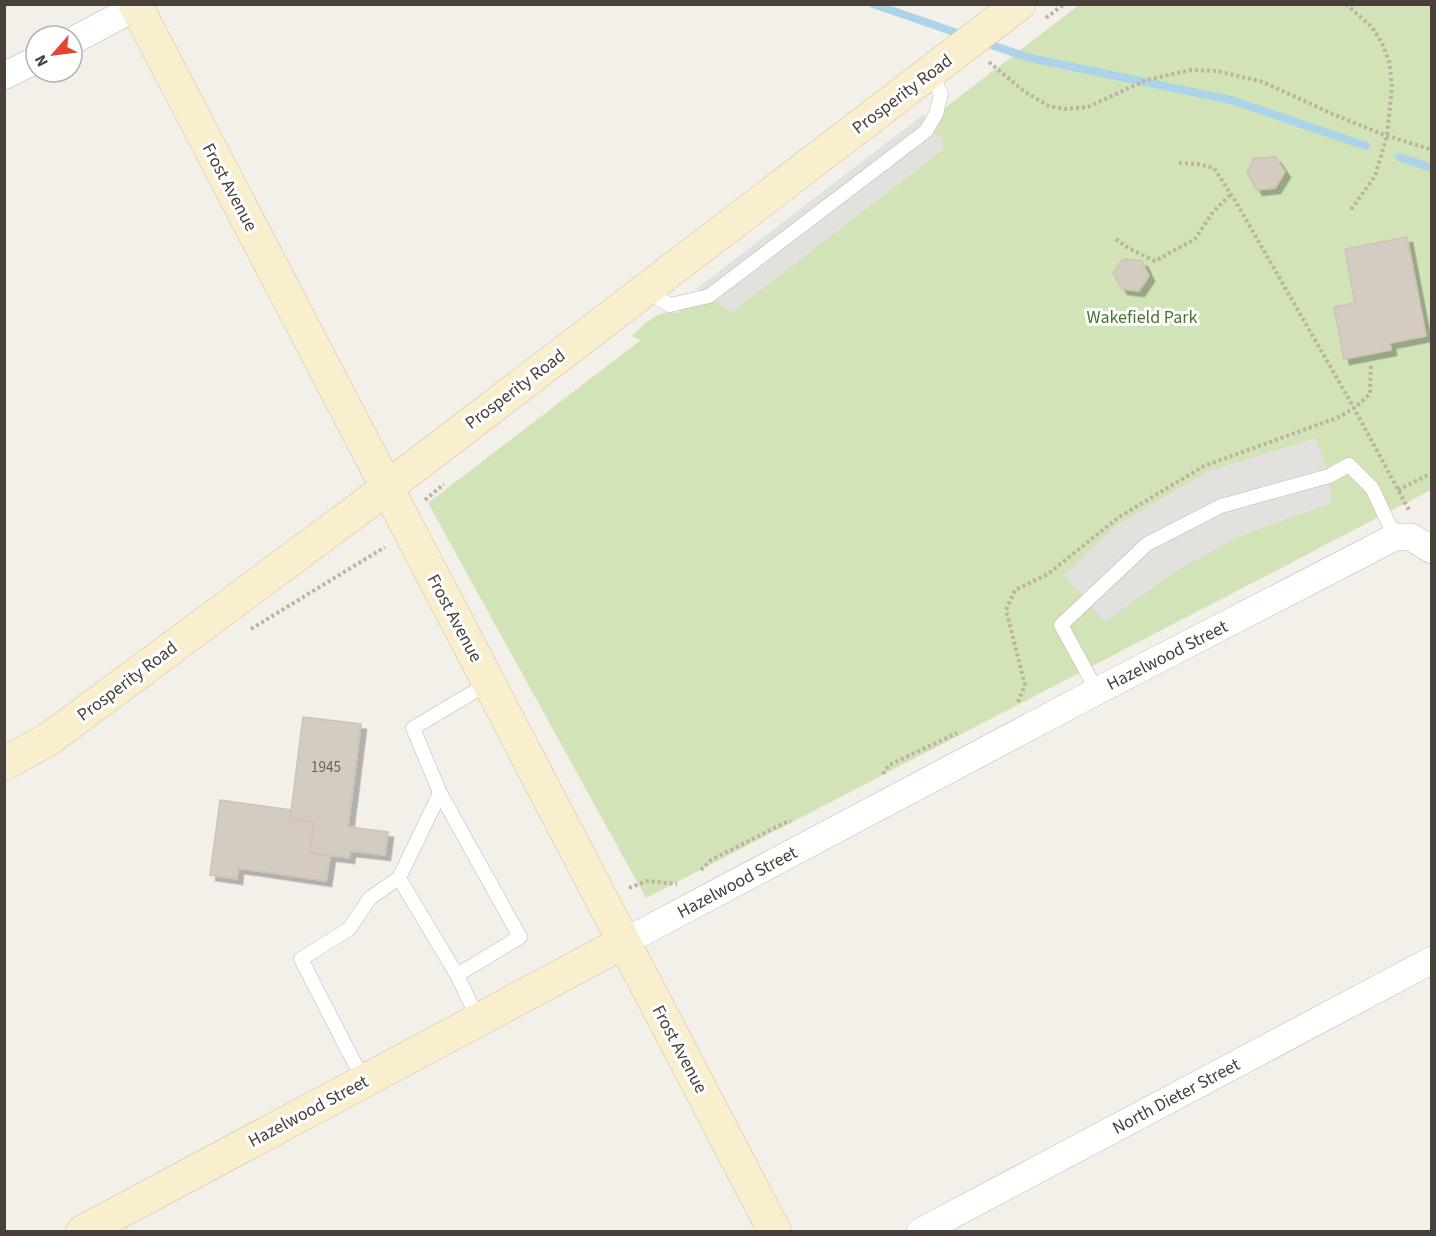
<svg xmlns="http://www.w3.org/2000/svg" width="1436" height="1236" viewBox="0 0 1436 1236" font-family="'Source Sans 3',sans-serif">
  <style>
    .green { fill: #d1e3b7 }
    .parking { fill: #e2e1de }
    .lines { fill: none; stroke-linecap: round; stroke-linejoin: round }
    .stream { stroke: #add3ea; stroke-width: 8 }
    .building { fill: #d4ccc1; stroke: #cec3b5; stroke-width: 1.5; filter: url(#shadow) }
    .lane-casing { stroke: #beb8ae; stroke-width: 15 }
    .street-casing { stroke: #beb8ae; stroke-width: 28 }
    .secondary-casing { stroke: #cec09e; stroke-width: 34 }
    .path { stroke: #beb3a0; stroke-width: 4; stroke-dasharray: 3 3; stroke-linecap: butt }
    .lane { stroke: #fff; stroke-width: 14 }
    .street { stroke: #fff; stroke-width: 27 }
    .secondary { stroke: #f9eece; stroke-width: 33 }
    .labels { text-anchor: middle; stroke-width: 6; stroke-linejoin: round; paint-order: stroke }
    .number-label { font-size: 15px; fill: #6a645b }
    .street-label { font-size: 18px; fill: #474139; stroke: #fff }
    .park-label { font-size: 18px; fill: #4d7331; stroke: #fff }
  </style>
  <defs>
    <filter id="shadow"><feDropShadow dx="5.5" dy="5.5" stdDeviation="0" flood-color="#0004"/></filter>
  </defs>
  <rect width="100%" height="100%" fill="#f3f0ea"/>
  <!-- green -->
  <path class="green" d="M 1079,5 L 1431,5 L 1431,490 L 646,898 L 428,503 L 641,340 L 632,336 C 645,324 657,309 677,313 Z"/>
  <!-- parking -->
  <path class="parking" d="M 924,114 L 934,133 L 943,139 L 943,150 L 732,312 L 696,289 Z
    M 1316,438 L 1329,476 L 1332,503 L 1235,538 L 1173,573 L 1105,622 L 1064,575 L 1118,524 L 1209,471 Z"/>
  <g class="lines">
    <!-- stream -->
    <path class="stream" d="M 873,4 L 963,35
      M 983,42 L 1030,58 L 1231,100 L 1366,146
      M 1399,157 L 1432,168"/>
  </g>
  <!-- building -->
  <path class="building" d="M 1275,157 L 1285,172 L 1275,188 L 1257,190 L 1247,173 L 1254,158 Z
    M 1407,237 L 1426,336 L 1390,343 L 1391,350 L 1344,359 L 1334,307 L 1355,303 L 1345,249 Z
    M 1123,259 L 1142,261 L 1149,276 L 1139,291 L 1122,289 L 1113,273 Z
    M 303,717 L 361,724 L 348,827 L 388,832 L 385,855 L 350,851 L 349,858 L 310,853 L 314,822 L 290,819 Z
    M 220,800 L 291,810 L 290,819 L 314,822 L 310,853 L 330,856 L 326,881 L 238,868 L 237,879 L 210,875 Z"/>
  <g class="lines">
    <!-- lane casing -->
    <g class="lane-casing">
      <path id="lane" d="M 646,292 L 670,305 L 709,296 L 926,131 L 936,114 L 941,94 L 931,72
        M 1097,691 L 1061,625 L 1147,544 L 1221,506 L 1329,476 L 1349,465 L 1372,488 L 1395,537
        M 440,793 L 520,937 L 457,975 L 471,1004 L 480,1019
        M 399,878 L 457,975
        M 367,1079 L 355,1064 L 301,959 L 349,929 L 370,898 L 399,878 L 440,793 L 413,728 L 489,683"/>
    </g>
    <!-- street casing -->
    <g class="street-casing">
      <path id="street" d="M 72,41 L 142,4
        M 4,76 L 36,60
        M 624,942 L 1097,691 L 1395,537 L 1411,537 L 1432,550
        M 920,1232 L 1432,960"/>
    </g>
    <!-- secondary casing -->
    <g class="secondary-casing">
      <path id="secondary" d="M 135,4 L 775,1232
        M 4,764 L 49,739 L 363,506 L 1019,4
        M 82,1232 L 624,942"/>
    </g>
    <!-- path -->
    <path class="path" d="M 1346,4 L 1372,27 L 1382,43 L 1389,61 L 1392,86 L 1387,136 L 1375,176 L 1350,211
      M 1046,18 L 1064,4
      M 989,62 L 1025,92 L 1049,106 L 1065,109 L 1088,107 L 1146,80 L 1191,70 L 1217,71 L 1263,82 L 1335,115 L 1382,134 L 1432,150
      M 1179,163 L 1198,164 L 1214,168 L 1236,202 L 1354,408 L 1410,512
      M 1116,239 L 1128,248 L 1155,261 L 1195,239 L 1213,212 L 1231,194
      M 1398,490 L 1432,473
      M 425,500 L 444,484
      M 251,629 L 385,547
      M 1018,702 L 1025,685 L 1006,610 L 1015,590 L 1048,574 L 1119,517 L 1204,466 L 1339,417 L 1354,408 L 1370,394 L 1371,363
      M 883,774 L 889,765 L 957,733
      M 701,870 L 711,860 L 784,823 L 791,821
      M 629,888 L 647,881 L 677,884"/>
    <!-- lane -->
    <use href="#lane" class="lane"/>
    <!-- street -->
    <use href="#street" class="street"/>
    <!-- secondary -->
    <use href="#secondary" class="secondary"/>
  </g>
  <g class="labels">
    <!-- number labels -->
    <g class="number-label">
      <text x="326" y="772">1945</text>
    </g>
    <!-- street labels -->
    <g class="street-label">
      <text transform="translate(902 94) rotate(-37)" y="6">Prosperity Road</text>
      <text transform="translate(230 187) rotate(62)" y="6">Frost Avenue</text>
      <text transform="translate(515 389) rotate(-37)" y="6">Prosperity Road</text>
      <text transform="translate(455 618) rotate(62)" y="6">Frost Avenue</text>
      <text transform="translate(1167 655) rotate(-27)" y="6">Hazelwood Street</text>
      <text transform="translate(127 681) rotate(-37)" y="6">Prosperity Road</text>
      <text transform="translate(737 882) rotate(-28)" y="6">Hazelwood Street</text>
      <text transform="translate(680 1049) rotate(62)" y="6">Frost Avenue</text>
      <text transform="translate(1176 1096) rotate(-28)" y="6">North Dieter Street</text>
      <text transform="translate(308 1111) rotate(-28)" y="6">Hazelwood Street</text>
    </g>
    <!-- park labels -->
    <g class="park-label">
      <text x="1142" y="323">Wakefield Park</text>
    </g>
  </g>
  <!-- border -->
  <rect width="1436" height="1236" fill="none" stroke="#474139" stroke-width="12"/>
  <!-- north arrow -->
  <g transform="translate(54 54) rotate(242)"><circle r="28" fill="#ffffff" stroke="#b5b3b0" stroke-width="1.5"/>
  <path d="M0-4.5L10 22L0 15L-10 22Z" fill="#e54530"/>
  <text y="-9" font-size="16" font-weight="bold" text-anchor="middle" fill="#474139">N</text>
  </g>
</svg>
